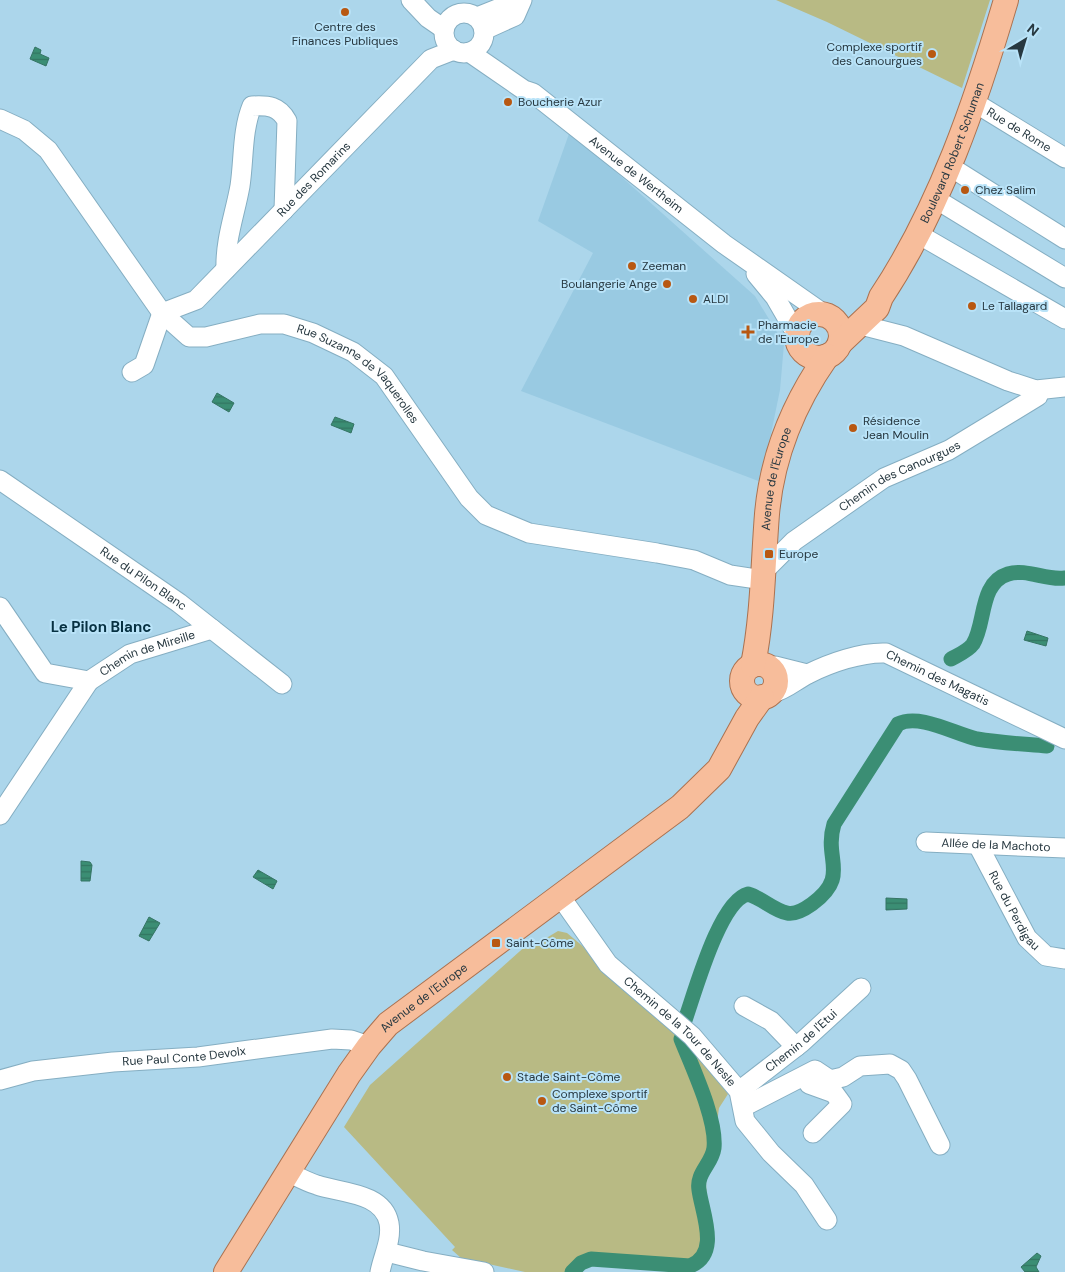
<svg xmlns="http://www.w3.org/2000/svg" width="1065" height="1272" viewBox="0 0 1065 1272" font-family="'DM Sans',sans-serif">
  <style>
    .built { fill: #99cae2 }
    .pitch { fill: #b8ba84 }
    .water { fill: url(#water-rules); stroke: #357464 }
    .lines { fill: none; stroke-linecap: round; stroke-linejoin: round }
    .canal { stroke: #3b8e74; stroke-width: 15 }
    .minor-casing { stroke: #85aec2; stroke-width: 21 }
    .major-casing { stroke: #ab7250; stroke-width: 26 }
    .minor { stroke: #fff; stroke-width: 19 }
    .major { stroke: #f7bd9b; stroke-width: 24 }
    .poi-dot { fill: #b85812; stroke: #b9e3f8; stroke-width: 2 }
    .labels { text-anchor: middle; stroke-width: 4; stroke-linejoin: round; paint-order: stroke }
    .poi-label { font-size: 12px; fill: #273840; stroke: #b9e3f8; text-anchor: start }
    .street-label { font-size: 12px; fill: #273840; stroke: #b9e3f8 }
    .quarter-label { font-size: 15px; font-weight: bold; fill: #073142; stroke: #b9e3f8 }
  </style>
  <defs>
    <pattern id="water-rules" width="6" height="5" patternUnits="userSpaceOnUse" patternTransform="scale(1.25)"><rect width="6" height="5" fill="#3b8e74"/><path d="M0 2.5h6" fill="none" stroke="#327561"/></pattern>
  </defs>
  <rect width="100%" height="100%" fill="#acd6eb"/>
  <!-- built -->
  <path class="built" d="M 570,131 L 755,296 L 784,344 L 780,390 L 761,482 L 521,391 L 593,253 L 538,221 Z"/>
  <!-- pitch -->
  <path class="pitch" d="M 776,0 L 990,0 L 962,88 L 827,22 Z
    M 558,931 L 567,933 L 579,943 L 698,1053 L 728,1094 L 719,1108 L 716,1130 L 719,1141 L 718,1158 L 706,1172 C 705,1205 716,1244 694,1272 L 615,1263 L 589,1265 L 579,1272 L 525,1272 L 461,1258 L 452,1250 L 455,1247 L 344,1127 L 370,1085 L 529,943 L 533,946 Z"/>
  <!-- water -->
  <path class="water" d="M 35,47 L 41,50 L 40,54 L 49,58 L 46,66 L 30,59 Z
    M 217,393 L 234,403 L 229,412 L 212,402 Z
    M 335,417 L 354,424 L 351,433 L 331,425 Z
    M 1027,631 L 1048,638 L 1046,646 L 1024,640 Z
    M 81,861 L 90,862 L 92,865 L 90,881 L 81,881 Z
    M 258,870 L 277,881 L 273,889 L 253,877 Z
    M 886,898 L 907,899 L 907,909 L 886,910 Z
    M 149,917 L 160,923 L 149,941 L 139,936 Z
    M 1037,1253 L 1041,1256 L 1036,1267 L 1039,1272 L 1025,1272 L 1021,1267 Z"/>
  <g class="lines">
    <!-- canal -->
    <path class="canal" d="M 951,659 C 958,655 968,651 973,644 C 986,623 979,583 1008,574 C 1027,568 1046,581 1065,578
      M 684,1023 C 694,996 719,901 748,894 C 762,898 773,910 787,913 C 795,915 805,909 812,904 C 851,875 823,860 834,824 L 898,724 C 919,713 955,734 977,739 C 1000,743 1024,744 1047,746
      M 572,1272 L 581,1263 L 591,1259 L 690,1266 C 721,1254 702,1213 699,1190 C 696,1173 712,1164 714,1148 C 717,1119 692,1067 681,1039"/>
    <!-- minor casing -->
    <g class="minor-casing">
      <g id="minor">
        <path d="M 411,0 L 428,18 L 444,29"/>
        <circle cx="464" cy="33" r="20"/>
        <path d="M 477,17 L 520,0"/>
        <path d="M 484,30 L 515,16 L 522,0"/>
        <path id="s1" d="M 469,52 L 524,90 L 533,93 L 724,244 L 824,314"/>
        <path id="s2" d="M 972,101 L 1065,158"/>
        <path id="s3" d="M 0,119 L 24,130 L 48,150 L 162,313 L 189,337 L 206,337 L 260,324 L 284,324 L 313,333 L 353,352 L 384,376 L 469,498 L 486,515 L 529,533 L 657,553 L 694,560 L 730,575 L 764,580"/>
        <path d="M 949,166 L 1065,239"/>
        <path d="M 934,198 L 1065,278"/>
        <path d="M 918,234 L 1065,319"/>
        <path d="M 226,269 C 225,240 235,214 240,186 C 244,159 242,130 252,106 C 268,105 279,106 287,121 L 284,210"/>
        <path d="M 756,274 L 775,297 L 797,335"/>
        <path d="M 861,325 L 904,336 L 1008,381 L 1036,390 L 1065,387"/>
        <path id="s4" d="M 132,372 L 144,365 L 162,313 L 196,300 L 431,59 L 454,50"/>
        <path id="s5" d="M 0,480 L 179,603 L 282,684"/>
        <path id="s6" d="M 769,566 L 794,541 L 884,478 L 949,450 L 1038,396"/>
        <path id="s7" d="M 0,607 L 45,673 L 89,681 L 130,654 L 212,629"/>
        <path d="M 769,667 L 775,666 L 807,674"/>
        <path id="s8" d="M 770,694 C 788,689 794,681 808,674 C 830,663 861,652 886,653 L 1065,739"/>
        <path d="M 0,815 L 89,681"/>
        <path id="s9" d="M 926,842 L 1065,848"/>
        <path id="s10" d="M 978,845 L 1027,938 L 1046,956 L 1065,959"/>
        <path id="s11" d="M 560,896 L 608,964 L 692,1036 L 739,1091 L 745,1121 L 771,1153 L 804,1185 L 827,1220"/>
        <path d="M 744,1006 L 771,1021 L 796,1047"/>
        <path id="s12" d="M 0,1080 L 33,1071 L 113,1062 L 198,1057 L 332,1039 L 351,1040 L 369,1046"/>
        <path d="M 809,1084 L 834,1093 L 842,1104 L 813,1133"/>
        <path id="s13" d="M 739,1091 L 801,1043 L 861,988"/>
        <path d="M 743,1107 L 815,1070 L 830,1080 L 843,1077 L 860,1066 L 890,1064 L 901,1070 L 907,1079 L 940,1145"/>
        <path d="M 288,1172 C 298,1177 307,1182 317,1185 C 340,1193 383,1192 389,1223 C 392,1240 383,1256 380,1272"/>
        <path d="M 387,1252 L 423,1261 L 484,1272"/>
      </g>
    </g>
    <!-- major casing -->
    <g class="major-casing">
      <g id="major">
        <circle cx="819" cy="336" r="22"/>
        <path id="s14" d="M 840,343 L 877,308 L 881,297 C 940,208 976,102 1006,0"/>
        <circle cx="759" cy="681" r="17"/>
        <path id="s15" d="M 753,665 C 763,615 763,564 767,514 C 772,457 794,403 827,356"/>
        <path id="s16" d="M 226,1272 L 349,1074 L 369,1046 L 388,1024 L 680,807 L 719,769 L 747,718 L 762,697"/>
      </g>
    </g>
    <!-- minor -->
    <use href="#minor" class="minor"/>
    <!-- major -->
    <use href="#major" class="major"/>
  </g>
  <!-- markers -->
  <g class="poi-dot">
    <circle cx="345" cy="12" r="5"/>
    <circle cx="932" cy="54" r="5"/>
    <circle cx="508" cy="102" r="5"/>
    <circle cx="965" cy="190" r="5"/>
    <circle cx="632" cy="266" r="5"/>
    <circle cx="667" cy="284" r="5"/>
    <circle cx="693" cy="299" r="5"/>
    <circle cx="972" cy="306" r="5"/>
    <path d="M745.5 324.5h5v5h5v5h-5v5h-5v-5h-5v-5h5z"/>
    <circle cx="853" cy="428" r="5"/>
    <rect x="764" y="549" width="10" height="10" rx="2.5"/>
    <rect x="491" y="938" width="10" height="10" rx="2.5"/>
    <circle cx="507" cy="1077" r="5"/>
    <circle cx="542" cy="1101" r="5"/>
  </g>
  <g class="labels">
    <!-- poi labels -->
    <g class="poi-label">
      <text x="345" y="31" text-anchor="middle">Centre des<tspan x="345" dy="14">Finances Publiques</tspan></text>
      <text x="922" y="51" text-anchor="end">Complexe sportif<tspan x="922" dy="14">des Canourgues</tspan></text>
      <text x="518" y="106">Boucherie Azur</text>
      <text x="975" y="194">Chez Salim</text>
      <text x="642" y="270">Zeeman</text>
      <text x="657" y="288" text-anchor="end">Boulangerie Ange</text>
      <text x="703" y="303">ALDI</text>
      <text x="982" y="310">Le Tallagard</text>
      <text x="758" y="329">Pharmacie<tspan x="758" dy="14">de l'Europe</tspan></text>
      <text x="863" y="425">Résidence<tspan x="863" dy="14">Jean Moulin</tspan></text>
      <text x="779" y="558">Europe</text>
      <text x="506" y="947">Saint-Côme</text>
      <text x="517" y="1081">Stade Saint-Côme</text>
      <text x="552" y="1098">Complexe sportif<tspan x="552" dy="14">de Saint-Côme</tspan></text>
    </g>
    <!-- street labels -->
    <g class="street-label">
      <text dy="4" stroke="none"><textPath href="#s2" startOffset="55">Rue de Rome</textPath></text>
      <text dy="4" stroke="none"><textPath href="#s14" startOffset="224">Boulevard Robert Schuman</textPath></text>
      <text dy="4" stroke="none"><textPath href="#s1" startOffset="208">Avenue de Wertheim</textPath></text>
      <text dy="4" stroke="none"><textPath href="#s4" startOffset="274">Rue des Romarins</textPath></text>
      <text dy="4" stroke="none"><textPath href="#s3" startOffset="481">Rue Suzanne de Vaquerolles</textPath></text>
      <text dy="4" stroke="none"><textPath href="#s6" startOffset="160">Chemin des Canourgues</textPath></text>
      <text dy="4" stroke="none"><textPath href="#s15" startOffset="188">Avenue de l'Europe</textPath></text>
      <text dy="4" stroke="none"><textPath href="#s5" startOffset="174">Rue du Pilon Blanc</textPath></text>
      <text dy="4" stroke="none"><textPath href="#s7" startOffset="190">Chemin de Mireille</textPath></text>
      <text dy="4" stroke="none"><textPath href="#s8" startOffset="182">Chemin des Magatis</textPath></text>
      <text dy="4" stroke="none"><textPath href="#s9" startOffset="70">Allée de la Machoto</textPath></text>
      <text dy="4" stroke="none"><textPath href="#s10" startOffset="75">Rue du Perdigau</textPath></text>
      <text dy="4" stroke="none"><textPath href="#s16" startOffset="341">Avenue de l'Europe</textPath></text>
      <text dy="4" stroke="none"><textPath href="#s11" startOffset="182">Chemin de la Tour de Nesle</textPath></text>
      <text dy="4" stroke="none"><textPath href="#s13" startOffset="80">Chemin de l'Etui</textPath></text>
      <text dy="4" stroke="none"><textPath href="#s12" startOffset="186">Rue Paul Conte Devolx</textPath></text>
    </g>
    <!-- quarter labels -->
    <g class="quarter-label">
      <text x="101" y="632">Le Pilon Blanc</text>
    </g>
  </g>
  <!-- north arrow -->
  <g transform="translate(1025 40) rotate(38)" stroke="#b9e3f8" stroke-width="4" paint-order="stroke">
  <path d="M0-4L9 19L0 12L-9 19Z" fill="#273840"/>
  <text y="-8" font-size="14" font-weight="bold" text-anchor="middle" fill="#273840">N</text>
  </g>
</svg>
